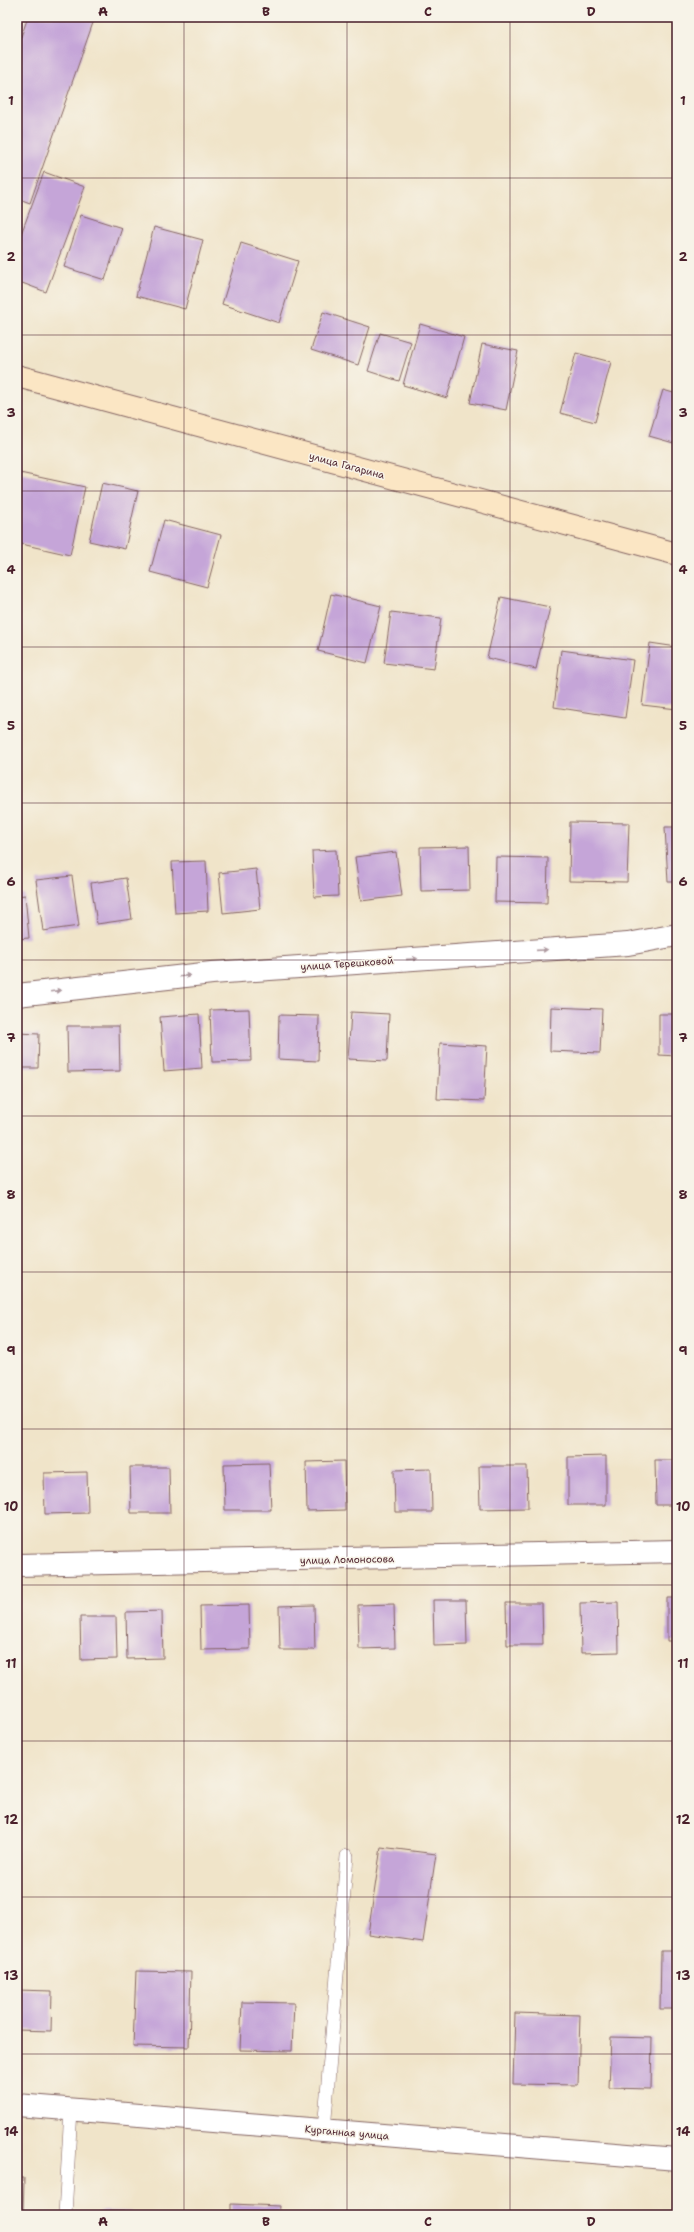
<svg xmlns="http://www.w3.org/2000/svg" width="694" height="2232" viewBox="0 0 694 2232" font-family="'Shantell Sans',sans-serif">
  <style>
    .building { fill: #c5a5d8 }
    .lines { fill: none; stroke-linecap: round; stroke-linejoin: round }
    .service-casing { stroke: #846462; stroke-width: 14 }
    .minor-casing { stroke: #846462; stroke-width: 24 }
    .tertiary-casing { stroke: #846462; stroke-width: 24 }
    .secondary-casing { stroke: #846462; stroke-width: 24 }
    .service { stroke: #fff; stroke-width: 13 }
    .minor { stroke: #fff; stroke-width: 22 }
    .tertiary { stroke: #fff; stroke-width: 22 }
    .secondary { stroke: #fbe6c4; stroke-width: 22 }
    .oneway { fill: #ae9aa0 }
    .grid { fill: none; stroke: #4a1f2b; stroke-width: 1; stroke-opacity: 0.55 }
    .labels { text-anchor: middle; stroke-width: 3; stroke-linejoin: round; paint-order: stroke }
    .street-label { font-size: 10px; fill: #4a1f2b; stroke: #f7f3e8 }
    .neatline { fill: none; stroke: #4a1f2b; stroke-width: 1.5 }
    .grid-label { font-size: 13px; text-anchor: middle; font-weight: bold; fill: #4a1f2b }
  </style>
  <rect width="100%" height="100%" fill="#f7f3e8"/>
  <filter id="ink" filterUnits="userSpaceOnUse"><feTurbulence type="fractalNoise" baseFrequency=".025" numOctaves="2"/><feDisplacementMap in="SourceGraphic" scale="8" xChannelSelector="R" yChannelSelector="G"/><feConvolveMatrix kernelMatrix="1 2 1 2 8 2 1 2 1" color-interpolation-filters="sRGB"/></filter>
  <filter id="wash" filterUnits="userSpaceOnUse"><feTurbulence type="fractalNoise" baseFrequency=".012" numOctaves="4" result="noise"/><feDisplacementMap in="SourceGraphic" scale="16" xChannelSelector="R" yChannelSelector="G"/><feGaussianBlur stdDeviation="0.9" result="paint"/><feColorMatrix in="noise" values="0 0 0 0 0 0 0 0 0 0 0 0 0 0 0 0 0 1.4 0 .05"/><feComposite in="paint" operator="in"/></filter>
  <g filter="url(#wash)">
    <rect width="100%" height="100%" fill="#f0e4c9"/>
    <g id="blocks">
      <!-- building -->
      <path class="building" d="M 28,17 L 95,17 L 30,203 L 22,200 L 17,215 L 17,48 Z
        M 44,172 L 85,187 L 46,292 L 17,281 L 17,245 Z
        M 81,215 L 122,228 L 105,280 L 64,267 Z
        M 154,227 L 203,240 L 185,309 L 136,296 Z
        M 241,243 L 298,261 L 279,323 L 222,304 Z
        M 323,312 L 370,327 L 358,365 L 311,350 Z
        M 420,324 L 464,337 L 447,398 L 403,385 Z
        M 380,333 L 411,342 L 399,381 L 368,371 Z
        M 482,344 L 518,351 L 506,410 L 470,403 Z
        M 576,353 L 611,362 L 595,422 L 560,413 Z
        M 663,390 L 677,394 L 677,444 L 649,436 Z
        M 20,473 L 85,487 L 70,555 L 17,543 L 17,489 Z
        M 102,483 L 138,491 L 125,549 L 89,541 Z
        M 164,520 L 221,535 L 207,587 L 150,572 Z
        M 331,594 L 381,606 L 367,663 L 318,651 Z
        M 501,597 L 550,607 L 536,669 L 487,658 Z
        M 391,612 L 441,618 L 434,669 L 384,663 Z
        M 650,643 L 677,647 L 677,709 L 642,705 Z
        M 561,650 L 633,660 L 625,718 L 554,707 Z
        M 570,822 L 629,823 L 627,882 L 569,881 Z
        M 665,827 L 677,827 L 677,882 L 668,882 Z
        M 469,846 L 470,890 L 421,891 L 420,847 Z
        M 336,850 L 338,896 L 314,897 L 312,851 Z
        M 396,852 L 402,896 L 361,901 L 355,857 Z
        M 496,857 L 548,858 L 547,903 L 495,902 Z
        M 206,861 L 208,911 L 175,913 L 172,862 Z
        M 256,869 L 260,909 L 223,913 L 219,873 Z
        M 72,876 L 79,926 L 43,931 L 36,880 Z
        M 126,878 L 132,919 L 97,924 L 91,883 Z
        M 25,895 L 29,938 L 17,939 L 17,896 Z
        M 551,1007 L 602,1009 L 600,1053 L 550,1051 Z
        M 249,1009 L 251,1061 L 212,1062 L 210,1010 Z
        M 351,1012 L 389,1014 L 387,1061 L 348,1059 Z
        M 199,1014 L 202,1068 L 164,1071 L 160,1017 Z
        M 659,1014 L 677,1014 L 677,1056 L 659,1055 Z
        M 279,1015 L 319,1016 L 318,1061 L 278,1059 Z
        M 67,1026 L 119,1026 L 120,1071 L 68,1072 Z
        M 17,1033 L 39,1034 L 38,1068 L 17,1068 Z
        M 440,1043 L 487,1046 L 484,1101 L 437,1099 Z
        M 606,1456 L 606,1505 L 568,1505 L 568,1457 Z
        M 655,1460 L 677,1460 L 677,1505 L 656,1505 Z
        M 344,1461 L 345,1510 L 307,1511 L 306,1462 Z
        M 269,1463 L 271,1510 L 225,1510 L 224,1464 Z
        M 479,1466 L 527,1466 L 528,1508 L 480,1509 Z
        M 130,1467 L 169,1467 L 170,1513 L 131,1513 Z
        M 431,1469 L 432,1512 L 395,1512 L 394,1470 Z
        M 87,1472 L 88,1513 L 45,1514 L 44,1473 Z
        M 667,1598 L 677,1598 L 677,1641 L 667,1641 Z
        M 433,1600 L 466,1600 L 467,1645 L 434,1646 Z
        M 618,1602 L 619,1652 L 581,1653 L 580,1603 Z
        M 506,1603 L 542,1603 L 543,1645 L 507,1645 Z
        M 394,1604 L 395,1648 L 359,1649 L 358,1605 Z
        M 249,1605 L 250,1649 L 201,1650 L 200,1606 Z
        M 314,1605 L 315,1650 L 280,1650 L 279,1606 Z
        M 162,1611 L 163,1658 L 127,1659 L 126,1612 Z
        M 80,1617 L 116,1617 L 117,1659 L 81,1660 Z
        M 381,1847 L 436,1854 L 423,1942 L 368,1934 Z
        M 661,1951 L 677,1951 L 677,2009 L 660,2009 Z
        M 136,1971 L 191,1972 L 189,2047 L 133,2046 Z
        M 17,1990 L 52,1991 L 51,2031 L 17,2030 Z
        M 242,2002 L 294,2003 L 292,2051 L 240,2050 Z
        M 515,2013 L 580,2015 L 578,2085 L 513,2084 Z
        M 611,2037 L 652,2038 L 651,2089 L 609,2088 Z
        M 17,2178 L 24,2178 L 23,2215 L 17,2215 Z
        M 231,2204 L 280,2206 L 279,2215 L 231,2215 Z
        M 100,2211 L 139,2212 L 139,2215 L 100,2215 Z"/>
    </g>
  </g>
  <g filter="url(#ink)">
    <use href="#blocks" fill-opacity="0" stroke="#846462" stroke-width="1"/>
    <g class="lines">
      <!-- service casing -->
      <g class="service-casing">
        <path id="service" d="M 324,2130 L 347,1856
          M 65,2215 L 71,2109"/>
      </g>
      <!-- minor casing -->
      <g class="minor-casing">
        <path id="minor" d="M 17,1565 L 677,1551
          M 17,2105 L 677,2159"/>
      </g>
      <!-- tertiary casing -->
      <g class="tertiary-casing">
        <path id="tertiary" d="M 17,995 L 212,973 L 628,944 L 677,935"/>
      </g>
      <!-- secondary casing -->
      <g class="secondary-casing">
        <path id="secondary" d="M 17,376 L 677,554"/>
      </g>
      <!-- service -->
      <use href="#service" class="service"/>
      <!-- minor -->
      <use href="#minor" class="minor"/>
      <!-- tertiary -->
      <use href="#tertiary" class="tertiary"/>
      <!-- secondary -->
      <use href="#secondary" class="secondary"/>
    </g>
    <!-- one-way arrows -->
    <defs><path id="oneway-solid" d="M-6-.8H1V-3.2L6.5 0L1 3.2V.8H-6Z"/></defs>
    <g class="oneway">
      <use href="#oneway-solid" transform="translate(542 950) rotate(-4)"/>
      <use href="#oneway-solid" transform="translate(412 959) rotate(-4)"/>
      <use href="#oneway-solid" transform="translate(185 976) rotate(-7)"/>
      <use href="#oneway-solid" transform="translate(56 991) rotate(-7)"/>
    </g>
  </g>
  <!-- grid -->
  <path class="grid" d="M 184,17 L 184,2215M 347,17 L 347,2215M 510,17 L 510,2215M 17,178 L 677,178M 17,335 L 677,335M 17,491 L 677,491M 17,647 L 677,647M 17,803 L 677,803M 17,960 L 677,960M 17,1116 L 677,1116M 17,1272 L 677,1272M 17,1429 L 677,1429M 17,1585 L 677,1585M 17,1741 L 677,1741M 17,1897 L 677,1897M 17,2054 L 677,2054"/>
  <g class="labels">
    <!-- street labels -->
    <g class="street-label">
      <text transform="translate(347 465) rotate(15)" y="4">улица Гагарина</text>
      <text transform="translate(347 963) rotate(-4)" y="4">улица Терешковой</text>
      <text transform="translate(347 1559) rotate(-1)" y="4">улица Ломоносова</text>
      <text transform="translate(347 2132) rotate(5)" y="4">Курганная улица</text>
    </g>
  </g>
  <!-- margin -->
  <rect width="694" height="2232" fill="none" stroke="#f7f3e8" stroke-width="44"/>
  <rect x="22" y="22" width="650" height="2188" class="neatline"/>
  <g class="grid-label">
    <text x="103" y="16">A</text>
    <text x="266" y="16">B</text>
    <text x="428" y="16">C</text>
    <text x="591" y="16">D</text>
    <text x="11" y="105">1</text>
    <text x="683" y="105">1</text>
    <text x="11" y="261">2</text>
    <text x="683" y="261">2</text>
    <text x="11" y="417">3</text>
    <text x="683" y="417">3</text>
    <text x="11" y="574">4</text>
    <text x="683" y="574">4</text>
    <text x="11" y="730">5</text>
    <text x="683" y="730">5</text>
    <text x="11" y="886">6</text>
    <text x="683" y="886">6</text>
    <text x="11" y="1042">7</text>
    <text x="683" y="1042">7</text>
    <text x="11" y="1199">8</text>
    <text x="683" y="1199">8</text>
    <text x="11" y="1355">9</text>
    <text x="683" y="1355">9</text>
    <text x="11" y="1511">10</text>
    <text x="683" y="1511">10</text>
    <text x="11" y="1668">11</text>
    <text x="683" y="1668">11</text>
    <text x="11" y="1824">12</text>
    <text x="683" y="1824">12</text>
    <text x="11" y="1980">13</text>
    <text x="683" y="1980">13</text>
    <text x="11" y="2136">14</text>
    <text x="683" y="2136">14</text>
    <text x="103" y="2226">A</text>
    <text x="266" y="2226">B</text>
    <text x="428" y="2226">C</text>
    <text x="591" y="2226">D</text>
  </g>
</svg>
